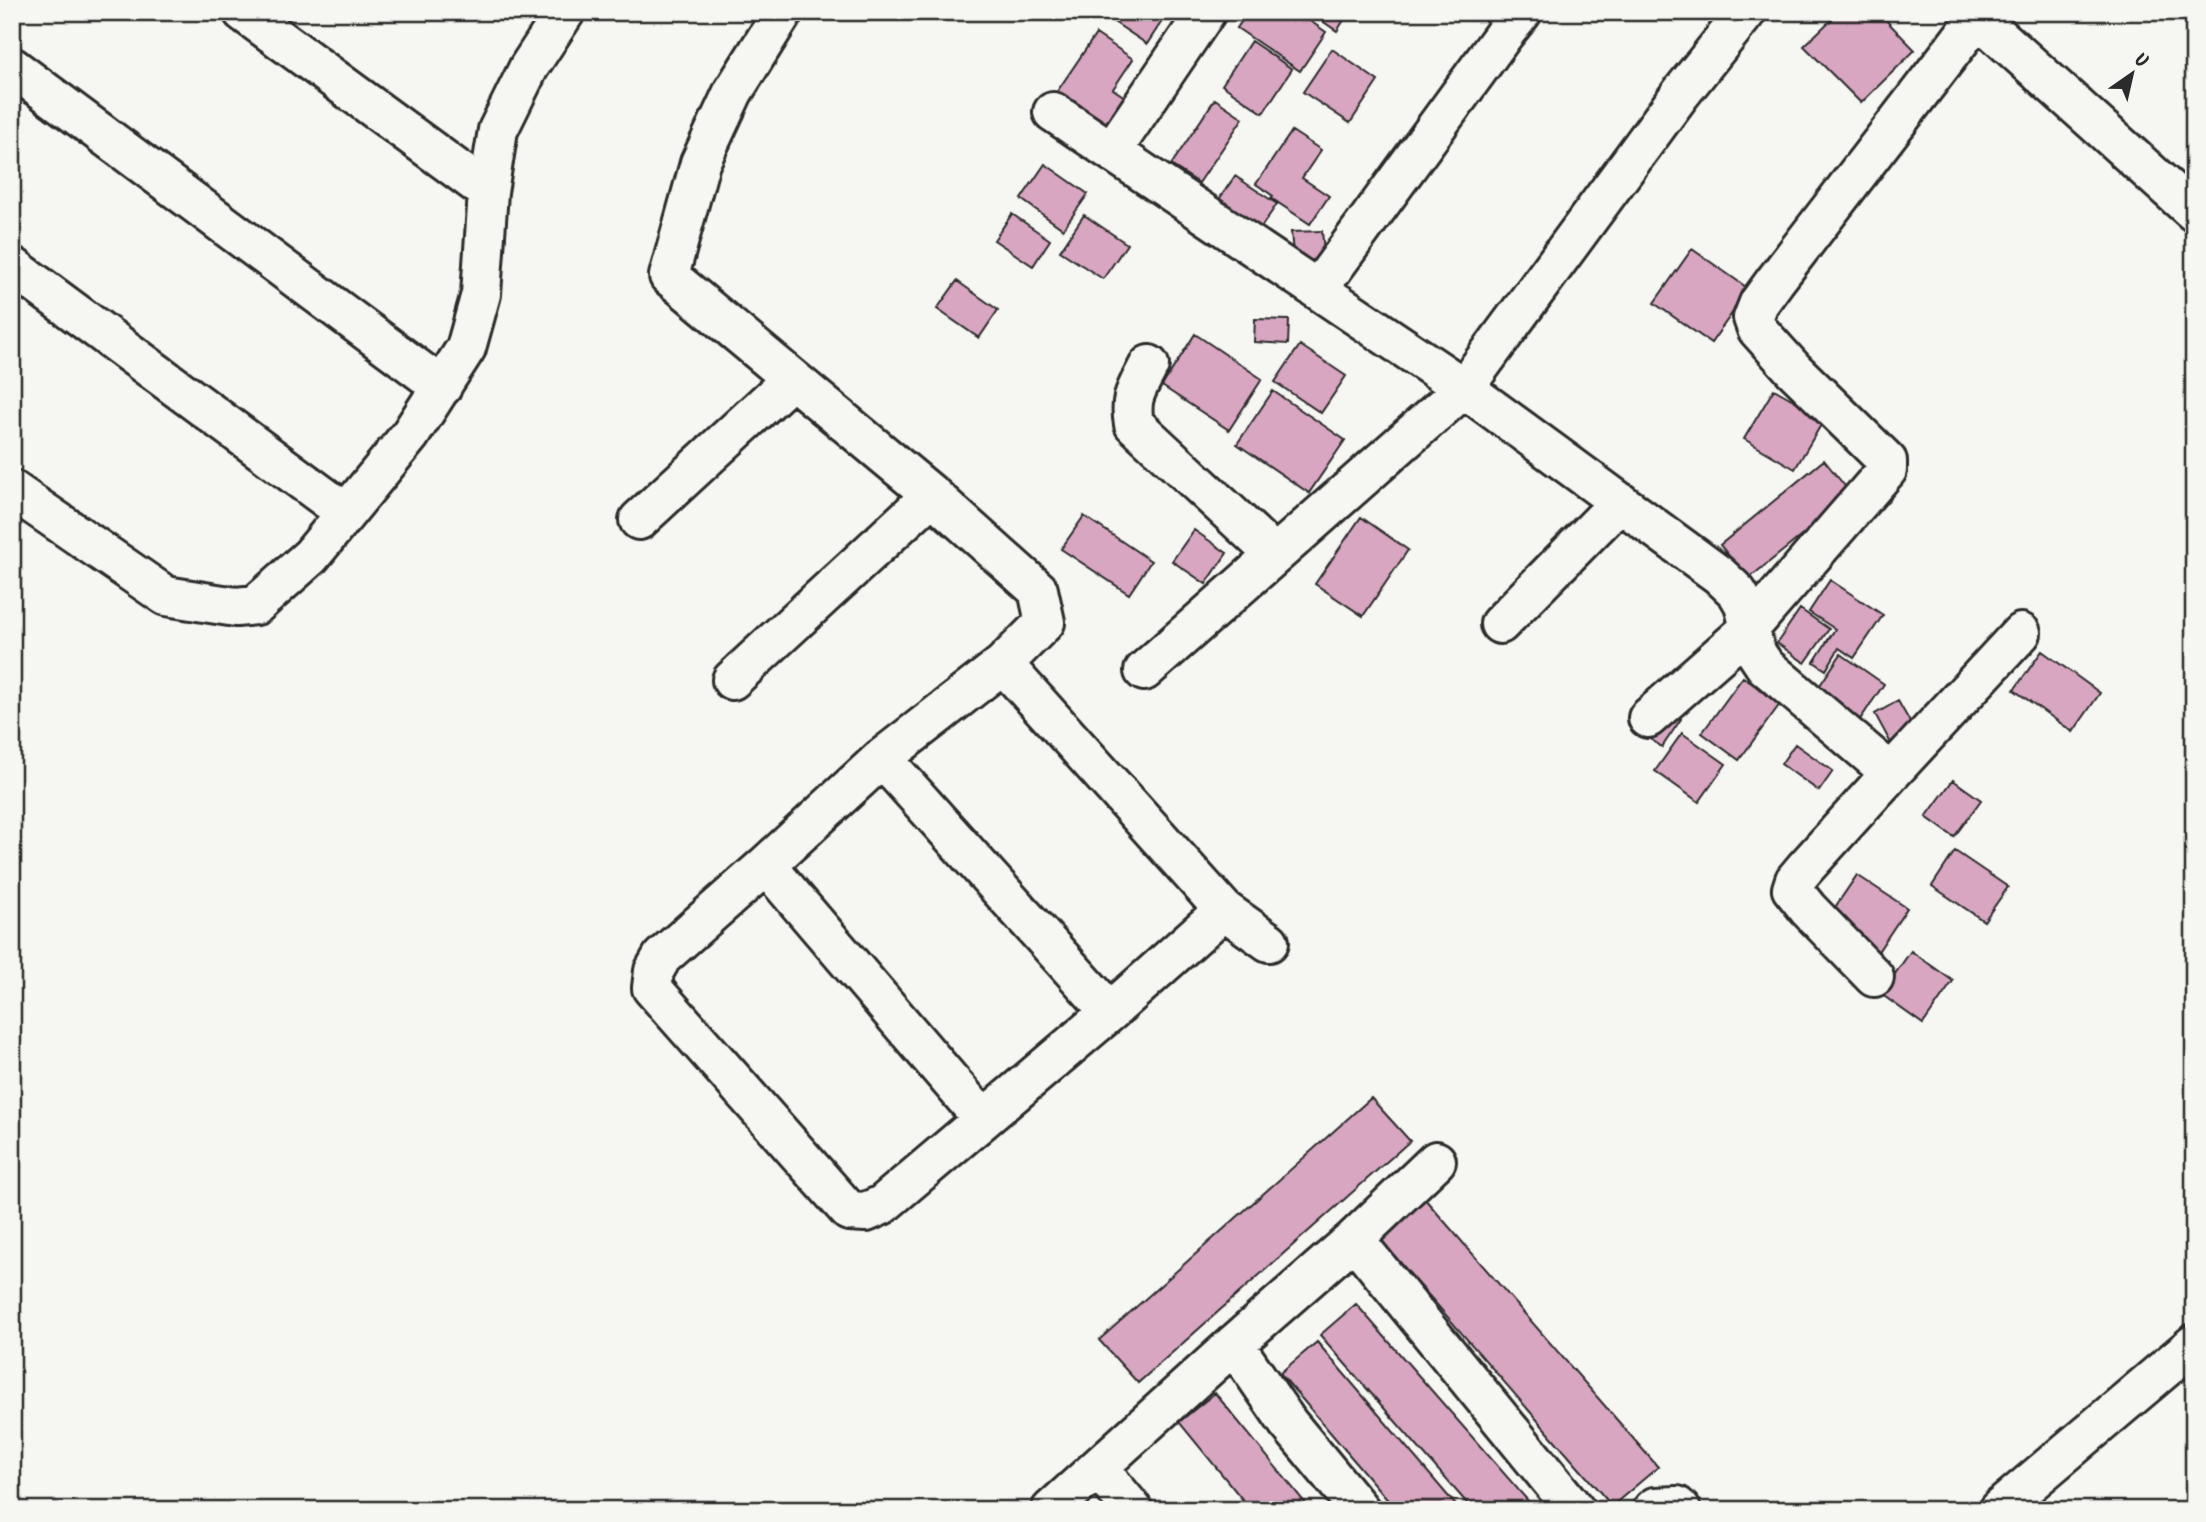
<svg xmlns="http://www.w3.org/2000/svg" width="2206" height="1522" viewBox="0 0 2206 1522" font-family="Kalam,sans-serif">
  <style>
    .building { fill: #d9a6c2; stroke: #2b2b2b; stroke-width: 2 }
    .lines { fill: none; stroke-linecap: round; stroke-linejoin: round }
    .minor-casing { stroke: #2b2b2b; stroke-width: 44 }
    .minor { stroke: #f6f6f2; stroke-width: 38 }
  </style>
  <rect width="100%" height="100%" fill="#f6f6f2"/>
  <filter id="ink" filterUnits="userSpaceOnUse"><feTurbulence type="fractalNoise" baseFrequency=".0143" numOctaves="2"/><feDisplacementMap in="SourceGraphic" scale="14" xChannelSelector="R" yChannelSelector="G"/><feConvolveMatrix kernelMatrix="1 2 1 2 8 2 1 2 1" color-interpolation-filters="sRGB"/></filter>
  <g filter="url(#ink)">
    <!-- building -->
    <path class="building" d="M 1108,12 L 1168,12 L 1147,44 L 1105,16 Z
      M 1248,12 L 1297,12 L 1326,32 L 1300,71 L 1237,28 Z
      M 1309,12 L 1349,12 L 1337,31 Z
      M 1839,12 L 1878,12 L 1915,50 L 1861,103 L 1804,46 Z
      M 1096,34 L 1133,59 L 1113,89 L 1137,105 L 1111,142 L 1052,99 Z
      M 1251,41 L 1292,69 L 1263,113 L 1222,85 Z
      M 1332,49 L 1378,81 L 1350,123 L 1303,92 Z
      M 1215,99 L 1243,118 L 1199,183 L 1171,165 Z
      M 1292,131 L 1321,150 L 1302,178 L 1329,196 L 1310,224 L 1271,198 L 1273,196 L 1256,184 Z
      M 1045,164 L 1088,194 L 1063,229 L 1021,199 Z
      M 1235,176 L 1277,204 L 1251,242 L 1209,214 Z
      M 1012,214 L 1050,240 L 1033,266 L 994,240 Z
      M 1084,215 L 1127,244 L 1103,279 L 1060,251 Z
      M 1322,231 L 1325,262 L 1294,264 L 1291,232 Z
      M 1692,249 L 1749,289 L 1711,343 L 1654,303 Z
      M 957,281 L 998,310 L 979,338 L 937,309 Z
      M 1255,319 L 1289,320 L 1288,344 L 1254,342 Z
      M 1195,334 L 1262,379 L 1229,430 L 1162,386 Z
      M 1300,345 L 1346,376 L 1321,413 L 1275,382 Z
      M 1774,389 L 1825,418 L 1795,469 L 1744,439 Z
      M 1273,391 L 1345,440 L 1309,493 L 1237,444 Z
      M 1824,460 L 1852,495 L 1748,579 L 1720,545 Z
      M 1084,516 L 1151,561 L 1129,594 L 1061,549 Z
      M 1361,517 L 1408,550 L 1363,616 L 1315,584 Z
      M 1194,530 L 1227,553 L 1206,584 L 1172,561 Z
      M 1830,580 L 1883,615 L 1854,658 L 1839,648 L 1826,670 L 1814,662 L 1835,629 L 1809,612 Z
      M 1800,609 L 1829,629 L 1805,663 L 1777,643 Z
      M 2042,651 L 2100,693 L 2073,732 L 2014,690 Z
      M 1841,654 L 1884,684 L 1857,724 L 1814,694 Z
      M 1743,677 L 1780,704 L 1739,760 L 1702,733 Z
      M 1898,701 L 1918,736 L 1894,749 L 1875,714 Z
      M 1666,707 L 1681,719 L 1662,747 L 1646,736 Z
      M 1682,733 L 1726,764 L 1699,802 L 1655,771 Z
      M 1795,744 L 1833,771 L 1819,791 L 1781,764 Z
      M 1953,780 L 1981,800 L 1954,837 L 1926,817 Z
      M 1955,851 L 2008,887 L 1984,921 L 1932,886 Z
      M 1857,875 L 1907,908 L 1877,953 L 1827,919 Z
      M 1911,951 L 1953,981 L 1923,1024 L 1881,994 Z
      M 1371,1098 L 1410,1141 L 1138,1383 L 1099,1340 Z
      M 1424,1198 L 1658,1467 L 1612,1506 L 1378,1237 Z
      M 1356,1304 L 1536,1510 L 1473,1510 L 1320,1335 Z
      M 1317,1342 L 1460,1510 L 1396,1510 L 1280,1373 Z
      M 1215,1393 L 1311,1510 L 1251,1510 L 1179,1422 Z"/>
    <g class="lines">
      <!-- minor casing -->
      <g class="minor-casing">
        <path id="minor" d="M 243,12 L 488,192
          M 783,12 L 733,92 L 700,163 L 669,276 L 932,495 L 1038,590 L 1045,622 L 1003,664 L 882,758 L 766,865 L 662,957 L 654,971 L 652,988 L 849,1211 L 866,1212 L 882,1205 L 1110,1012 L 1224,910
          M 1972,12 L 2194,212
          M 12,67 L 442,387
          M 1053,112 L 1464,388 L 1719,575 L 1737,592 L 1744,604 L 1755,651 L 1765,666 L 1891,773 L 2021,633
          M 1112,151 L 1206,12
          M 12,266 L 346,513
          M 1318,289 L 1504,34 L 1522,12
          M 1149,365 C 1137,389 1129,397 1134,424 L 1275,555
          M 12,490 L 166,596 L 236,607 L 256,605 L 311,556 L 410,435 L 466,348 L 481,294 L 488,192 L 498,130 L 529,67 L 565,12
          M 639,520 L 792,379
          M 1500,624 L 1620,502
          M 1003,664 L 1224,910 L 1269,942
          M 1144,671 L 1464,388 L 1681,93 L 1746,12
          M 732,680 L 932,495
          M 1648,718 L 1749,629 L 1887,470 L 1887,461 L 1794,370 L 1757,329 L 1753,318 L 1759,303 L 1775,281 L 1978,17
          M 882,758 L 1110,1012
          M 766,865 L 983,1119
          M 1874,977 L 1808,909 L 1792,889 L 1795,880 L 1805,868 L 1891,773
          M 1354,1239 L 1575,1510
          M 1234,1344 L 1288,1423 L 1360,1510
          M 1098,1468 L 1133,1510
          M 1051,1510 L 1234,1344 L 1354,1239 L 1436,1161
          M 1652,1510 L 1655,1507 L 1677,1506 L 1681,1510
          M 1998,1510 L 2194,1344"/>
      </g>
      <!-- minor -->
      <use href="#minor" class="minor"/>
    </g>
  </g>
  <!-- margin -->
  <rect width="2206" height="1522" fill="none" stroke="#f6f6f2" stroke-width="42"/>
  <rect x="21" y="21" width="2164" height="1480" fill="none" stroke="#2b2b2b" stroke-width="2.5" filter="url(#ink)"/>
  <!-- north arrow -->
  <g transform="translate(2132 74) rotate(34)" stroke="#f6f6f2" stroke-width="5" paint-order="stroke">
  <path d="M0-5L12 26L0 18L-12 26Z" fill="#2b2b2b"/>
  <text y="-10" font-size="19" font-weight="bold" text-anchor="middle" fill="#2b2b2b">U</text>
  </g>
</svg>
